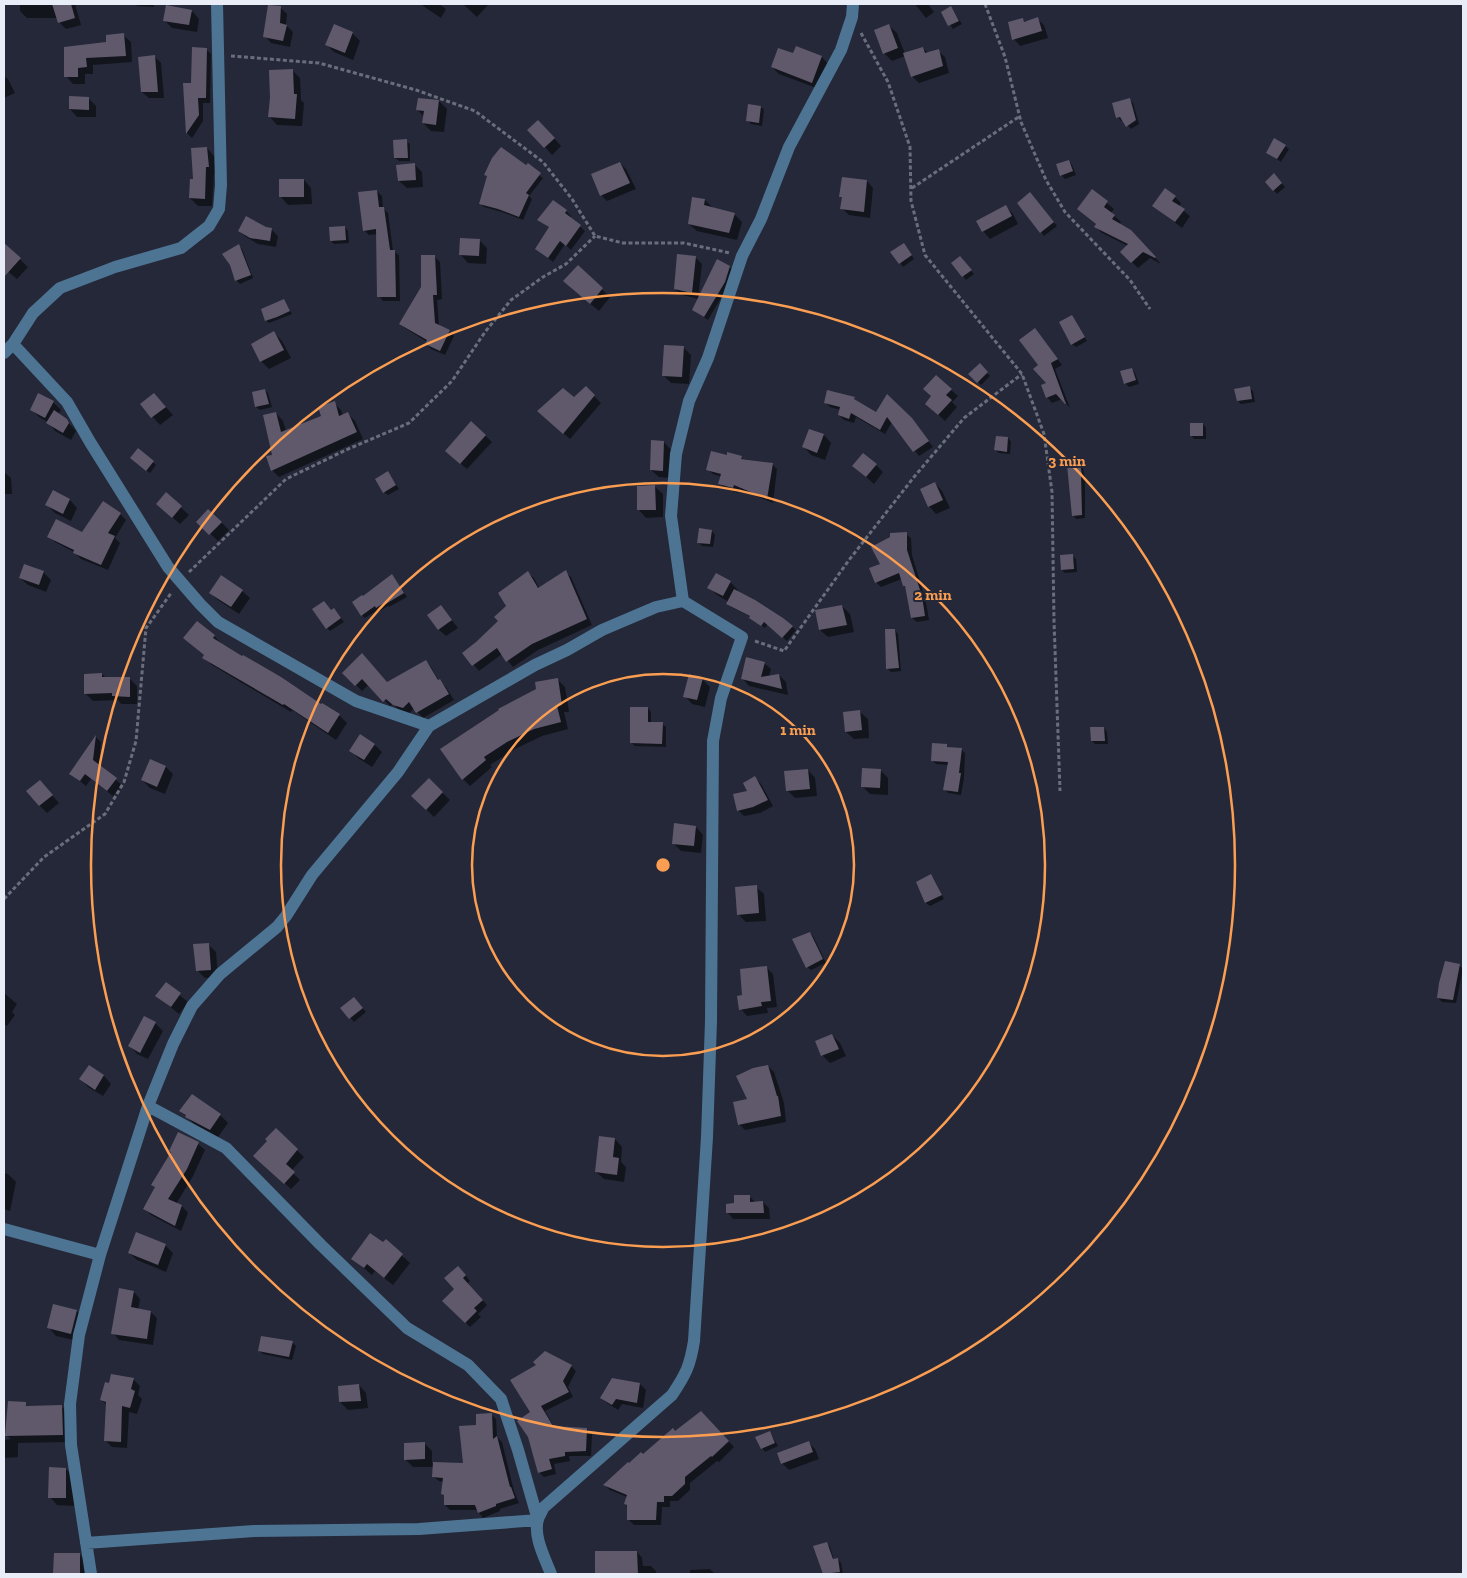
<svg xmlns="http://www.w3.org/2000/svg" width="1467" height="1578" viewBox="0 0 1467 1578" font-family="'Zilla Slab',serif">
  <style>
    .shadow { fill: #0007 }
    .building { fill: #60596c }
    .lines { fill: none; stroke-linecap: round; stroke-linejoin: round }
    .path { stroke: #6a6e7c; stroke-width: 3; stroke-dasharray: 4 2.5; stroke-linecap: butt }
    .minor { stroke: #4e7494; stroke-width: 12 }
    .ring { fill: none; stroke: #fc9e52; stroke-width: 2.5 }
    .centre { fill: #fc9e52; stroke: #242838; stroke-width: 2.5 }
    .ring-label { font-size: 15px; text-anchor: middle; font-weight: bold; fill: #fc9e52; stroke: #242838; stroke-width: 4; stroke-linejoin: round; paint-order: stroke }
  </style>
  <rect width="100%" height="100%" fill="#242838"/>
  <!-- shadow -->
  <path class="shadow" d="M 20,4 L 75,4 L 81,25 L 66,29 L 59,22 L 57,18 L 27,18 L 20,11 Z
    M 136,4 L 154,4 L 154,7 L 137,6 Z
    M 423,4 L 439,4 L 446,9 L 441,18 L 426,8 L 422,5 Z
    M 463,4 L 487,4 L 488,5 L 477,17 Z
    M 915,4 L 928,4 L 934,12 L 926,18 Z
    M 280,7 L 287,14 L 286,25 L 293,32 L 290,47 L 271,43 L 265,36 Z
    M 951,7 L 962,24 L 953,29 L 942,12 Z
    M 192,11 L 199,19 L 197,32 L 172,28 L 164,20 Z
    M 1037,19 L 1044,25 L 1048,38 L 1020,46 L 1014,39 L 1023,20 L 1025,22 Z
    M 889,26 L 897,33 L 905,54 L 923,48 L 928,53 L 938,51 L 945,57 L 949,73 L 919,83 L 912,76 L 905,56 L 892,61 L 884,53 Z
    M 352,33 L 360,41 L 353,60 L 334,52 L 327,45 Z
    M 123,35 L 131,42 L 132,62 L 93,65 L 93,74 L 85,74 L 85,84 L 73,84 L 66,76 L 65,49 L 108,44 Z
    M 206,49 L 211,54 L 210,103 L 203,103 L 203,121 L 192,138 L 187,133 L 185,84 L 192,84 Z
    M 794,55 L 822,57 L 828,64 L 819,89 L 779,74 L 772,67 Z
    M 154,56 L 161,63 L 164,98 L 149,98 L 142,92 Z
    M 293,71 L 300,78 L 301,100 L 304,103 L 302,126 L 277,125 L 270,117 Z
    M 4,76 L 8,79 L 15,93 L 4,98 Z
    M 88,98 L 96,106 L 96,117 L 77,117 L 70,109 Z
    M 1130,100 L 1133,103 L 1139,124 L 1131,129 L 1123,120 L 1121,121 L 1118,117 Z
    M 439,101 L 447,109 L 444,132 L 431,131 L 423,123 L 424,117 L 418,110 Z
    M 761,107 L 764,110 L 762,126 L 751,124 L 748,121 Z
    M 546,129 L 561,146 L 552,155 L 545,147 Z
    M 406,141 L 410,144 L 410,161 L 399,161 L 395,158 Z
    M 1285,146 L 1289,149 L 1281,162 L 1267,152 Z
    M 207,148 L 214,156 L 216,174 L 214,174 L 212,206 L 198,206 L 190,198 L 194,181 Z
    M 1069,161 L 1072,165 L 1076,175 L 1065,179 L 1061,175 Z
    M 620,163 L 626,169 L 636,189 L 607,201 L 601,195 Z
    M 415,165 L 422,172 L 423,187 L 407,188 L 399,181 Z
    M 527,167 L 543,178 L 529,196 L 532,199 L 523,220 L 502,212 L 484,207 L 481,204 Z
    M 1274,175 L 1285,187 L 1277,194 L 1266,182 Z
    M 304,180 L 311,188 L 312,204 L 288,205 L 281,197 Z
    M 867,181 L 873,188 L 870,218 L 849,215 L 842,208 L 843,199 L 841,196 Z
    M 377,191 L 382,196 L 383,208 L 388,213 L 393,251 L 399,255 L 400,301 L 383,301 L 379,296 L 378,234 L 369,235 L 364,230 Z
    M 1092,191 L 1114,209 L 1111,213 L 1121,222 L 1119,225 L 1138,239 L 1161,264 L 1150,258 L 1138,268 L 1122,252 L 1128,246 L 1102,233 L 1096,227 L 1097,225 L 1078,209 Z
    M 1033,197 L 1057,226 L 1044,236 L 1041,232 Z
    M 1175,197 L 1181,203 L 1179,207 L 1190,216 L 1182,228 L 1154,206 Z
    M 705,200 L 713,208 L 734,214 L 742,222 L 737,240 L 697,231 L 689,224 Z
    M 554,201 L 566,211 L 571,216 L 570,218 L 585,231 L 571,250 L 565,244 L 553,262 L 537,249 L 550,228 L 539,220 Z
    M 1005,206 L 1013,214 L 1018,224 L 990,239 L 983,231 Z
    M 345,227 L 348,231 L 349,243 L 334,244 L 331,241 Z
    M 266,229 L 271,229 L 278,236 L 276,247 L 258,244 L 246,237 L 239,231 Z
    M 479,240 L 487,248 L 486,264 L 468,263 L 461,255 Z
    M 238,246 L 242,249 L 253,278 L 240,284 L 236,280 Z
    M 7,247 L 28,267 L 17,279 L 4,268 L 4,250 Z
    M 907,248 L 914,259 L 903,267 L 900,263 Z
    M 435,257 L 440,262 L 442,299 L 437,300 L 439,326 L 449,331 L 454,336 L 445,355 L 431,349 L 426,344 L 427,342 L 405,328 L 400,324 L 422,287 Z
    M 695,257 L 702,264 L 698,299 L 729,267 L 733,270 L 728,286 L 708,320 L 693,310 L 699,299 L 682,295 L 675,289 Z
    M 963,261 L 974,274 L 966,280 L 963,276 Z
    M 578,267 L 610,297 L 599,311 L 572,289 Z
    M 284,301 L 292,314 L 269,323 L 266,320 Z
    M 1072,316 L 1087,341 L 1076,347 L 1072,344 Z
    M 274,333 L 282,341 L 291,358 L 269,369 L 261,361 Z
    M 1040,336 L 1062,365 L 1055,369 L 1070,408 L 1062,399 L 1052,403 L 1047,397 L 1048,383 L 1040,365 Z
    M 683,347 L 691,355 L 689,384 L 671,383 L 663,375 Z
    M 979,365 L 990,376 L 981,385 L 970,374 Z
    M 1132,369 L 1135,373 L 1139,384 L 1129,387 L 1125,383 Z
    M 936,377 L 958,396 L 952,402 L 957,407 L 945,421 L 933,410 L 932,397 Z
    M 586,388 L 601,403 L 570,439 L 545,417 L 574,399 Z
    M 1249,388 L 1253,391 L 1255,402 L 1241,404 L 1238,401 Z
    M 265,390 L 268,393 L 272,407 L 260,410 L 256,407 Z
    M 154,394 L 173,415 L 160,425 L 142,405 Z
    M 854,399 L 860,404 L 876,414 L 916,425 L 933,447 L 919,456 L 892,422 L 885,434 L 856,417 L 854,423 L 844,420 L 839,415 L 841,410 L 830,407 L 825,402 Z
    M 53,402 L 61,410 L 58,415 L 66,420 L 76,431 L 71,440 L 55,431 L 48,422 L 39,417 L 31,409 Z
    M 334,403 L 341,410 L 343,416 L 348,414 L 355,421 L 363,439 L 279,477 L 272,470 L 276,413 L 283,421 L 286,431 L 323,417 Z
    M 471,422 L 492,442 L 467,469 L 453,457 Z
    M 1203,424 L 1206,428 L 1206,439 L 1194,439 L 1191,435 Z
    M 810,430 L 824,435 L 831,443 L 825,460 L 811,455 L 804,447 Z
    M 1008,438 L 1011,442 L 1010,454 L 999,453 L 996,450 Z
    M 664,442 L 671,450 L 670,478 L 659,477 L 651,470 Z
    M 727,456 L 772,464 L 777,469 L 773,503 L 739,489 L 738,493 L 725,489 L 720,484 L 722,477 L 713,474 L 708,469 Z
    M 135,462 L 153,462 L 156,465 L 150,473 Z
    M 1080,464 L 1083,468 L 1085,478 L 1085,518 L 1076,519 L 1073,515 Z
    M 876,465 L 883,472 L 874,484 L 854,466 Z
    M 4,472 L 11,478 L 12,494 L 5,494 L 5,511 L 4,513 Z
    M 388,472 L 399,489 L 388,495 L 384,492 Z
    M 935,483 L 942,491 L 950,508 L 936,514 L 929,506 Z
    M 655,487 L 663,494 L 663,517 L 646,518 L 639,510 Z
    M 54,492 L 70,500 L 77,508 L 71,521 L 55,513 L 47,505 Z
    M 166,494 L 189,515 L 180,524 L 165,511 Z
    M 120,514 L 126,520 L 115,538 L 120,543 L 108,570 L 81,559 L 74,552 L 55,542 L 49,536 L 82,534 Z
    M 198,522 L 221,522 L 229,530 L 218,541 Z
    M 712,531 L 715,535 L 713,547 L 702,546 L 698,542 Z
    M 906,534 L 911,538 L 912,555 L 926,602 L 929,620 L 917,622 L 912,618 L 907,589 L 904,586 L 902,579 L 881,587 L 876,582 L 871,569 L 882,565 Z
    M 1073,556 L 1076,559 L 1077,572 L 1065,573 L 1062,570 Z
    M 43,572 L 51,580 L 46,592 L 28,585 L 20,578 Z
    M 565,572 L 571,577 L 592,625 L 538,650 L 513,667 L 502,654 L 479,671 L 464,653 L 500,621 L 507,606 L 528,573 L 534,578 L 539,588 Z
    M 716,575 L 730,582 L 738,590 L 737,592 L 783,619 L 796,630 L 787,641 L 768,624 L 765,628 L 751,617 L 731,607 L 727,604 L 729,602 L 717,595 L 709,587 Z
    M 392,576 L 407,597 L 389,607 L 388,606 L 380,611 L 379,609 L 365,618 L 362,615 L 363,598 Z
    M 242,591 L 250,598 L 239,614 L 218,600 L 211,593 Z
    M 842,606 L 850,614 L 854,632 L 828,637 L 820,630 Z
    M 441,607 L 458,628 L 446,636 L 438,629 Z
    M 334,609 L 344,622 L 330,631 L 327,628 L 331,611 Z
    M 895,630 L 898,634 L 901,671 L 891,672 L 887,668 Z
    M 214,636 L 222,644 L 339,715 L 347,723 L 336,740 L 292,710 L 291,712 L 212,665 L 204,658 L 205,656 L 192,645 Z
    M 425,661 L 431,667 L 439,681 L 445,686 L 454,700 L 423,718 L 414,708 L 409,714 L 400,711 L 393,704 L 390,706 L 369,684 L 362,691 L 344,673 L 387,684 Z
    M 764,663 L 771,669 L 769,677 L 779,675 L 786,682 L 788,695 L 749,686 L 743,679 Z
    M 102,674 L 106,678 L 129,678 L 137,686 L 137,704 L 121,704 L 118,700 L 93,701 L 85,693 Z
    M 557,679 L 565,687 L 569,712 L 564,712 L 568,729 L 542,736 L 515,749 L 490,765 L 492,767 L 470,786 L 463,779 Z
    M 702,679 L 710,687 L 705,707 L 692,704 L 685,696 Z
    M 648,708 L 651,712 L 651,724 L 662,724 L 666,727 L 666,747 L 635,746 L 632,743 Z
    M 860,712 L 868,719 L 869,738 L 854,739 L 846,732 Z
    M 1104,728 L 1107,732 L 1108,744 L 1095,744 L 1092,741 Z
    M 96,737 L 101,742 L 99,766 L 122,785 L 113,796 L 91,779 L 86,786 L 70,773 Z
    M 374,744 L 382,752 L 372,767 L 358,758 L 351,750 Z
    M 947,746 L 949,748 L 961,749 L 965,753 L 964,778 L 961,795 L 948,793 L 945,789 L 949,765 L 936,764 L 932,760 Z
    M 166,767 L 173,774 L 165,794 L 150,788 L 142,780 Z
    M 808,770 L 815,778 L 817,796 L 795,798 L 787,790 Z
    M 880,770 L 888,778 L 888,795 L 870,794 L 863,787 Z
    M 755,778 L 761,784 L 773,806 L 760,813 L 744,816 L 738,810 Z
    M 429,780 L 450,800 L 434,817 L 413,796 Z
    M 40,781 L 59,803 L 47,813 L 39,805 Z
    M 696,827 L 703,835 L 701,853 L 681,851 L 673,843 Z
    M 931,876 L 934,879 L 944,899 L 930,906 L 926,903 L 917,883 Z
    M 756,887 L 764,894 L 766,921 L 746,922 L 739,915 Z
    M 810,933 L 813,936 L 826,963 L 811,970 L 807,967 Z
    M 208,944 L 216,952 L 218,977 L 205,978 L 197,970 Z
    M 1459,965 L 1463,969 L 1456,1003 L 1442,1002 L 1438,998 Z
    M 767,968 L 773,974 L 777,1007 L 767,1008 L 768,1013 L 747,1016 L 741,1009 L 744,996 Z
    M 166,984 L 188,1002 L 179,1014 L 157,996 Z
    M 4,993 L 17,1004 L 12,1012 L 15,1015 L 7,1026 L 4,1024 Z
    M 357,1002 L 366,1012 L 354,1022 L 342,1008 Z
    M 145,1018 L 156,1024 L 163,1031 L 148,1059 L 137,1054 L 130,1046 Z
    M 832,1035 L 840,1043 L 846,1056 L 830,1063 L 822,1055 Z
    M 768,1066 L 774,1072 L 784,1103 L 786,1122 L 745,1130 L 739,1124 L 749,1100 Z
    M 89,1067 L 104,1076 L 111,1084 L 103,1096 L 88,1087 L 81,1079 Z
    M 181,1110 L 220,1115 L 228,1123 L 218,1137 L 194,1124 Z
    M 276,1130 L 304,1157 L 291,1171 L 300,1180 L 291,1189 L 262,1162 Z
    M 615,1139 L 622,1147 L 621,1162 L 626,1167 L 624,1182 L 604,1179 L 596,1172 Z
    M 198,1144 L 205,1150 L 193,1176 L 176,1204 L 182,1206 L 188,1213 L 181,1231 L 151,1215 L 145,1209 L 156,1188 L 153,1185 Z
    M 4,1173 L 8,1174 L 16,1182 L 10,1211 L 4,1209 Z
    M 749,1196 L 756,1203 L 763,1202 L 769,1208 L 770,1219 L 733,1219 L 728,1213 L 735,1205 Z
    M 386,1241 L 410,1263 L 393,1285 L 375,1271 L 372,1275 L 353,1259 Z
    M 165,1245 L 173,1253 L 166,1272 L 137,1260 L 129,1253 Z
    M 463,1272 L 470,1281 L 467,1284 L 487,1305 L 478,1314 L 481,1317 L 470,1327 L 444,1301 L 455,1289 Z
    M 134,1292 L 140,1299 L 138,1310 L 151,1312 L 157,1318 L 153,1345 L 119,1340 L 113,1333 Z
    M 77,1311 L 84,1319 L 78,1341 L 56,1336 L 49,1328 Z
    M 292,1342 L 296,1346 L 292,1360 L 263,1354 L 260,1351 Z
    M 538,1365 L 571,1366 L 576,1371 L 568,1387 L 573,1397 L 545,1411 L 555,1428 L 587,1429 L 592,1434 L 591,1456 L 569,1456 L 570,1461 L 554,1464 L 556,1474 L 544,1477 L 539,1472 L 531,1412 Z
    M 133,1379 L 140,1386 L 138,1395 L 142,1399 L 137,1414 L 129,1412 L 127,1448 L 112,1447 L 105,1440 L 107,1405 L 101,1400 Z
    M 613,1380 L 640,1384 L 646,1390 L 643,1408 L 622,1404 L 618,1410 L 607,1403 L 601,1398 Z
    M 359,1385 L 366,1393 L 368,1408 L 348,1410 L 340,1402 Z
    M 25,1404 L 29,1407 L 61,1406 L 69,1414 L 70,1442 L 18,1443 L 18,1457 L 4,1458 L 4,1440 L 11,1439 L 7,1436 Z
    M 491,1414 L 496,1419 L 497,1437 L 502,1442 L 514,1491 L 519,1503 L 500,1509 L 500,1511 L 483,1518 L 477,1510 L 450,1510 L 445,1505 L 445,1497 L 443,1494 L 444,1482 L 439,1481 L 434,1477 L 434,1467 L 413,1467 L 405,1459 L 424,1443 L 432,1451 L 432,1463 L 464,1465 L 478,1426 Z
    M 707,1418 L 734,1447 L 719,1462 L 717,1461 L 690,1483 L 690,1490 L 678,1501 L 670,1501 L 670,1507 L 662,1507 L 661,1525 L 634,1525 L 628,1519 L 628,1507 L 625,1504 L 627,1497 L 610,1490 L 605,1485 L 675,1432 Z
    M 770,1432 L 778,1446 L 765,1452 L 762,1448 Z
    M 809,1443 L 815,1449 L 819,1459 L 789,1470 L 782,1463 Z
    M 66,1469 L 74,1477 L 74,1506 L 57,1505 L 50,1497 Z
    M 826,1543 L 830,1547 L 834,1560 L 838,1559 L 841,1563 L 843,1574 L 824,1573 Z
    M 596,1552 L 637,1552 L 642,1558 L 643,1566 L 651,1566 L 656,1571 L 656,1574 L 596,1574 Z
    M 55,1554 L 79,1554 L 87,1562 L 87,1574 L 55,1574 Z
    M 710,1569 L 715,1574 L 690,1574 L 690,1570 Z"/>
  <!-- building -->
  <path class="building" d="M 52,4 L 71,4 L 75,18 L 58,23 Z
    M 166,5 L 192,10 L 189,25 L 163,21 Z
    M 268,5 L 281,6 L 280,23 L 287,25 L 283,41 L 263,37 Z
    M 951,6 L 959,21 L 948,26 L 941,12 Z
    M 1038,17 L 1042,31 L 1012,40 L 1008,22 L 1023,18 L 1024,22 Z
    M 334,24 L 353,32 L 345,53 L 325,45 Z
    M 889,24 L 898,48 L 883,54 L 874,30 Z
    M 124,33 L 126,56 L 86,58 L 87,67 L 78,68 L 78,77 L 64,77 L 64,47 L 106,42 L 106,35 Z
    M 796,46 L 822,56 L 812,83 L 771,67 L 778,48 L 793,53 Z
    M 192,47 L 207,48 L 206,98 L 198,98 L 199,115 L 186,134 L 183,83 L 191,83 Z
    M 923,47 L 925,53 L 939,49 L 943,66 L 911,77 L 903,53 Z
    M 155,55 L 158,92 L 141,92 L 138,57 Z
    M 293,69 L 294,94 L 297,94 L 295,119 L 268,117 L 270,98 L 269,70 Z
    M 69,96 L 89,97 L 89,110 L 69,109 Z
    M 418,98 L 439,100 L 436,125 L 422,123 L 424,111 L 416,110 Z
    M 1130,98 L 1136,120 L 1126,127 L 1120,117 L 1116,118 L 1112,103 Z
    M 748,104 L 761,106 L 759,123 L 746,121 Z
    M 538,120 L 555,138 L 544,148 L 527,130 Z
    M 1274,138 L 1286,145 L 1277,159 L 1266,153 Z
    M 407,139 L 408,158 L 394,158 L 393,140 Z
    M 207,147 L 209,167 L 206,167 L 205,199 L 189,198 L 190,179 L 193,179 L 191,148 Z
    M 501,147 L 526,165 L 528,163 L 541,173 L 526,193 L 529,195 L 519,217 L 498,209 L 479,204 L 487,176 L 484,175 L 492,158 Z
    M 1069,160 L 1073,171 L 1060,176 L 1056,164 Z
    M 620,162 L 630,183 L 600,196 L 591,174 Z
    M 415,163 L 416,180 L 398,181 L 396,165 Z
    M 1274,173 L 1282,183 L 1273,191 L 1265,182 Z
    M 842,177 L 867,180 L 864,212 L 840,209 L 842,197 L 839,197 Z
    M 279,179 L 304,179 L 304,197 L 279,197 Z
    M 1165,188 L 1176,196 L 1172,201 L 1185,209 L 1175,222 L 1152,206 Z
    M 1092,189 L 1108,201 L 1104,207 L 1115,215 L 1112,219 L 1131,230 L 1156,257 L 1155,258 L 1143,252 L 1131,263 L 1120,252 L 1128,244 L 1094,227 L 1096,224 L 1077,209 Z
    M 377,190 L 379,207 L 384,207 L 390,250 L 395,250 L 396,297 L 377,297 L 376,229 L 363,231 L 358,192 Z
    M 1030,192 L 1054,222 L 1040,233 L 1017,203 Z
    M 692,197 L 705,199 L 704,205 L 735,213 L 729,233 L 688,224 Z
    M 553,200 L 567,210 L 565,213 L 581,225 L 566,246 L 560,241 L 548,258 L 535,249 L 549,227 L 537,220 Z
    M 1006,205 L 1012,216 L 982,232 L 976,221 Z
    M 246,216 L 266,227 L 272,228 L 270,241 L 250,238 L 238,231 Z
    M 345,226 L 346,240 L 330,241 L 329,227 Z
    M 460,238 L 480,239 L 479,256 L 459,255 Z
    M 4,243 L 21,258 L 4,277 Z
    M 904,243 L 912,255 L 899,264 L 890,252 Z
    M 239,244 L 251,275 L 235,281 L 230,265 L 222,254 Z
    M 677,254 L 696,256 L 692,293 L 674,289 Z
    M 421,255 L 435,255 L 437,295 L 433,295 L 435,323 L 450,330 L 440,351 L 425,344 L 427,340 L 399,324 L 421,287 Z
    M 960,256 L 972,270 L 962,277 L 951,263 Z
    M 717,259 L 730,266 L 725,282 L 704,317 L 692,310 Z
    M 578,265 L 603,288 L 590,304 L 563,281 Z
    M 284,299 L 290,311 L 277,317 L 265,321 L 261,309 Z
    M 1072,315 L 1085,337 L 1071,345 L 1059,322 Z
    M 1035,328 L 1058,359 L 1051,363 L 1066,404 L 1065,404 L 1056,394 L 1046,398 L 1041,385 L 1046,383 L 1033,369 L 1038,365 L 1019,340 Z
    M 274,331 L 284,350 L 260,362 L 251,344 Z
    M 664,345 L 684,346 L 682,377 L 662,376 Z
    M 980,363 L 988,372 L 977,383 L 968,374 Z
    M 1132,368 L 1136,380 L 1124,384 L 1120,371 Z
    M 936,375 L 952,389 L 946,395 L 952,400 L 938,415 L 925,404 L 931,396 L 923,389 Z
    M 586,386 L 595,395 L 563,434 L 537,411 L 563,388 L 574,397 Z
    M 1250,386 L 1252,399 L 1237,401 L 1234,389 Z
    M 265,389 L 269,404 L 255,407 L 252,392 Z
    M 827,390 L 855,397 L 854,399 L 876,412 L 887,394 L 912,418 L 929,441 L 913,452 L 887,417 L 880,430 L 851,413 L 849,419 L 838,415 L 840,407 L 824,403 Z
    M 38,393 L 54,401 L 45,418 L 30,410 Z
    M 154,393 L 166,407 L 151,418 L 140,404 Z
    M 335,401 L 339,416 L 348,412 L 357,432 L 271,471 L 266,456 L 272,455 L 263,415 L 276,412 L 281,432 L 321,416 L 318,407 Z
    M 54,410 L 67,419 L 69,423 L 63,433 L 46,423 Z
    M 471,421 L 486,435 L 460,464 L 445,451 Z
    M 1190,423 L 1203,423 L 1203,436 L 1190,436 Z
    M 809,429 L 824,434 L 817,453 L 802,447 Z
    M 996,436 L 1008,437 L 1007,452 L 994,450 Z
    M 651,440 L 664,441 L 663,471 L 650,470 Z
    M 138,448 L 154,461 L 146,471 L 130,458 Z
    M 711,451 L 727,455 L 727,452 L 742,456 L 741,459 L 773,463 L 767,499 L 734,485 L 733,488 L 718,484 L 721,474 L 706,470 Z
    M 863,453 L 877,464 L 866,477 L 852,466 Z
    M 1080,463 L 1082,475 L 1081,475 L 1082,515 L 1072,516 L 1067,465 Z
    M 388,471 L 396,485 L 383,493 L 375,479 Z
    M 935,482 L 943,500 L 928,507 L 920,489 Z
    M 655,485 L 656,510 L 637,510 L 637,486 Z
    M 53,490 L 70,499 L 63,514 L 45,505 Z
    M 166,492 L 182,506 L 172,518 L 156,504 Z
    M 103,501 L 121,513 L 108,533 L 115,536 L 101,565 L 73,553 L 74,550 L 47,537 L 56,519 L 82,532 Z
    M 208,509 L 222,522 L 209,535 L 196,522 Z
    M 699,528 L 712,530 L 710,544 L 697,543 Z
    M 907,532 L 907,550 L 922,596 L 925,616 L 911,618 L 905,586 L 903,586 L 899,573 L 875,583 L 869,568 L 880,564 L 871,547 L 890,537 L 890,533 Z
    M 1073,554 L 1074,569 L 1061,570 L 1060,555 Z
    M 24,564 L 44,571 L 39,585 L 19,578 Z
    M 566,570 L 587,619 L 532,644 L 506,662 L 497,648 L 472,666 L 462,653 L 476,642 L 498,621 L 494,617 L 506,606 L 498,593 L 528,571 L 538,588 Z
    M 716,573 L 731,581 L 723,596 L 707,588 Z
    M 392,574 L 404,593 L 384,605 L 384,603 L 376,608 L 375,606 L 361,616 L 352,602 L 362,595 L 363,596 Z
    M 221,575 L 243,590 L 231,607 L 209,593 Z
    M 734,589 L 755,600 L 783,618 L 793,626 L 782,638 L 764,622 L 761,626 L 749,618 L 750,616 L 726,604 Z
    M 324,601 L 331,610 L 334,608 L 341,618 L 326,629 L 312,609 Z
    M 441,605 L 452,620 L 438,630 L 427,615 Z
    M 842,605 L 847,625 L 819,630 L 815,610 Z
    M 197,621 L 215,635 L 213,638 L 242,656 L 243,655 L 281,677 L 321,704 L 322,703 L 340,714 L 328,733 L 284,704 L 283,705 L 202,658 L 204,655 L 183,638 Z
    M 885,629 L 895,629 L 899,668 L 886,669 Z
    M 362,653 L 387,682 L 426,660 L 438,680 L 440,679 L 449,694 L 416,713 L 409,702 L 403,708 L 393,705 L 386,699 L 383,702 L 362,679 L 355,686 L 342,673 Z
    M 746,657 L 765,662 L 761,677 L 779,674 L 782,689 L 741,679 Z
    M 102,673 L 102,677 L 130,677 L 130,697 L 112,696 L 112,693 L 84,694 L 84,674 Z
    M 689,674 L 703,678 L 697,700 L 683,697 Z
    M 558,678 L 562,705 L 557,706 L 561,722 L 534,729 L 507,742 L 484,757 L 486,760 L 462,780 L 440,749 L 499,710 L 498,709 L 536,689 L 535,682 Z
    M 630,707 L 648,707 L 648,722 L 663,722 L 662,744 L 630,743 Z
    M 860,710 L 862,730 L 845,732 L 843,712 Z
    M 1090,727 L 1104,727 L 1105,741 L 1091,741 Z
    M 360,734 L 375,744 L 364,760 L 349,751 Z
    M 96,735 L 93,760 L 117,778 L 107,791 L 85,774 L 80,781 L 69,774 Z
    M 932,743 L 947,744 L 947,747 L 962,748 L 959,773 L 961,773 L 958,792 L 943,790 L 948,762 L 931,761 Z
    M 150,759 L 166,766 L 157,787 L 141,780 Z
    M 862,768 L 881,769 L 880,788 L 861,787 Z
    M 808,769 L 810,789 L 786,791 L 784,771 Z
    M 755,776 L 768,800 L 753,807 L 737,811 L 733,794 L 747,791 L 743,783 Z
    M 429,778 L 443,792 L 426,810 L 411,796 Z
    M 40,780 L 53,795 L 39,806 L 26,791 Z
    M 674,823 L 696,826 L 694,846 L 672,844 Z
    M 931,874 L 942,895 L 925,903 L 916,882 Z
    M 757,885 L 759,913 L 737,915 L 735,887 Z
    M 810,932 L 823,959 L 806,968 L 792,939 Z
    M 209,943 L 211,970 L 196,971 L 193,944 Z
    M 1445,961 L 1460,964 L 1453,1000 L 1437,998 L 1439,983 Z
    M 767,966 L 771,1001 L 761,1002 L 762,1006 L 739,1010 L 737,996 L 742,995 L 740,969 Z
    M 166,982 L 181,993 L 171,1007 L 155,996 Z
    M 354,997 L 363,1008 L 349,1019 L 340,1008 Z
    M 144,1016 L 156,1022 L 140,1053 L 128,1046 Z
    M 832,1034 L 839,1049 L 821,1056 L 815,1041 Z
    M 89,1065 L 104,1075 L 95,1090 L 79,1079 Z
    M 768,1065 L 777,1096 L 778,1096 L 781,1116 L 738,1125 L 733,1102 L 747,1099 L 736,1076 L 753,1068 Z
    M 192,1094 L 221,1114 L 210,1130 L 185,1117 L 186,1115 L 179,1111 Z
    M 276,1128 L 298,1149 L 286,1164 L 295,1172 L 284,1184 L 253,1156 L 267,1141 L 265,1139 Z
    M 178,1132 L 199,1142 L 187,1169 L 168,1199 L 182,1205 L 175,1226 L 143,1209 L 155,1187 L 151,1185 L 171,1152 L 169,1151 Z
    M 599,1136 L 615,1138 L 613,1157 L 619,1158 L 617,1175 L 595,1172 Z
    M 734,1195 L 750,1195 L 750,1202 L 763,1201 L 764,1213 L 726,1213 L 726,1204 L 734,1203 Z
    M 136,1232 L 166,1244 L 158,1265 L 128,1253 Z
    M 370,1233 L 383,1242 L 386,1239 L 403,1254 L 384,1278 L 367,1264 L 364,1268 L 351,1259 Z
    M 458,1266 L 466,1275 L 463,1278 L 483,1300 L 474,1308 L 477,1311 L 465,1323 L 442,1301 L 454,1289 L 444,1278 Z
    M 119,1288 L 134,1291 L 131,1307 L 151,1311 L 147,1339 L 111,1334 Z
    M 53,1304 L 77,1310 L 71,1334 L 47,1328 Z
    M 261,1336 L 293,1341 L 289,1357 L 258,1351 Z
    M 545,1351 L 572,1365 L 563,1381 L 569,1392 L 541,1406 L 553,1426 L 587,1428 L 586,1451 L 565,1452 L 565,1456 L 549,1459 L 552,1469 L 538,1473 L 528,1437 L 517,1421 L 530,1412 L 510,1380 L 536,1365 L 533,1362 Z
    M 111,1374 L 134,1378 L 131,1389 L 135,1391 L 130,1408 L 122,1406 L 121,1442 L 104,1441 L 106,1402 L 100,1400 L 105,1382 L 109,1383 Z
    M 612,1378 L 640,1383 L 637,1403 L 616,1399 L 612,1405 L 600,1398 Z
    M 359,1384 L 361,1401 L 339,1402 L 338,1386 Z
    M 8,1401 L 26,1402 L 26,1406 L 62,1405 L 63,1435 L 5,1436 Z
    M 701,1411 L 729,1441 L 712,1457 L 711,1456 L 685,1477 L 685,1484 L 672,1496 L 664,1496 L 664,1502 L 657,1502 L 656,1520 L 627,1520 L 627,1505 L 624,1504 L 627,1495 L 603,1485 L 628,1462 L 629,1463 L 641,1452 L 643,1454 L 673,1428 L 675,1431 Z
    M 492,1413 L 493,1439 L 497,1436 L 510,1487 L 511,1487 L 515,1498 L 496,1504 L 496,1506 L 478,1513 L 475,1505 L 444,1505 L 444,1495 L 441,1494 L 443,1478 L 432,1477 L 433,1462 L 463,1463 L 459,1426 L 476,1425 L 476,1414 Z
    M 770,1431 L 775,1443 L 761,1449 L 755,1437 Z
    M 809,1441 L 813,1452 L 781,1464 L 777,1453 Z
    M 425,1442 L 425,1459 L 404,1460 L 404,1443 Z
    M 49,1467 L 66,1468 L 66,1498 L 48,1498 Z
    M 827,1542 L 833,1559 L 838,1558 L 840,1572 L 823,1574 L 813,1546 Z
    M 595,1551 L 637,1551 L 638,1574 L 595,1573 Z
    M 54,1553 L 80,1553 L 80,1574 L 53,1574 Z"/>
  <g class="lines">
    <!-- path -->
    <path class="path" d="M 985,4 L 1005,57 L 1021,122 L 1046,180 L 1065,212 L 1130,280 L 1150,309
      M 861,33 L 888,82 L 910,147 L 911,201 L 925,255 L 1022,374 L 1044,434 L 1052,492 L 1054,621 L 1060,791
      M 231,56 L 319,63 L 416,90 L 475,111 L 543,162 L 572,199 L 595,236 L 623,243 L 684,243 L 730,253
      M 912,188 L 1020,116
      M 189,572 L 286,479 L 346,450 L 409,423 L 452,381 L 485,332 L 511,300 L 543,277 L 566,264 L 595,236
      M 755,641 L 784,651 L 849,560 L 914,477 L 964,418 L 1022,374
      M 4,899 L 44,857 L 105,814 L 124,782 L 136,741 L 146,628 L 172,592"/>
    <!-- minor -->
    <path class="minor" d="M 13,344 L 33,313 L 60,288 L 115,267 L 181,248 L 209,226 L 219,209 L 221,185 L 217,4
      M 4,353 L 13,344 L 67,402 L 90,442 L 168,567 L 200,604 L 218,622 L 356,701 L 429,726
      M 4,1229 L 100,1255
      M 86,1543 L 254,1531 L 419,1529 L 538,1520 L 518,1450 L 501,1399 L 468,1365 L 407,1328 L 321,1245 L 226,1148 L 148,1106
      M 91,1574 L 71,1445 L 70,1404 L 79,1335 L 100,1255 L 148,1106 L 173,1044 L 192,1006 L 220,974 L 277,927 L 286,916 L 312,875 L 398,772 L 429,726 L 535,665 L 567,650 L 602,630 L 656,607 L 683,601 L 671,516 L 676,454 L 689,401 L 708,358 L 742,256 L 761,219 L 789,147 L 841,50 L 852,17 L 853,4
      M 551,1574 C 545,1558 533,1537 538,1519 C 539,1516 542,1512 543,1508 L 672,1395 C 686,1374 690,1366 694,1341 L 707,1137 L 711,1021 L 713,741 L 721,698 L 742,637 L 683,601"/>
  </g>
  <!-- distance rings -->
  <g class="ring">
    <circle cx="663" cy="865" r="191"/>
    <circle cx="663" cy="865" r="382"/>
    <circle cx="663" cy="865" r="572"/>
  </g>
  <circle cx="663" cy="865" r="8" class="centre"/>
  <g class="ring-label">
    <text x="1067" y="466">3 min</text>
    <text x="933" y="600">2 min</text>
    <text x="798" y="735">1 min</text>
  </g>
  <!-- border -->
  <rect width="1467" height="1578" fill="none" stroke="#e9edf8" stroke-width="10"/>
</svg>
